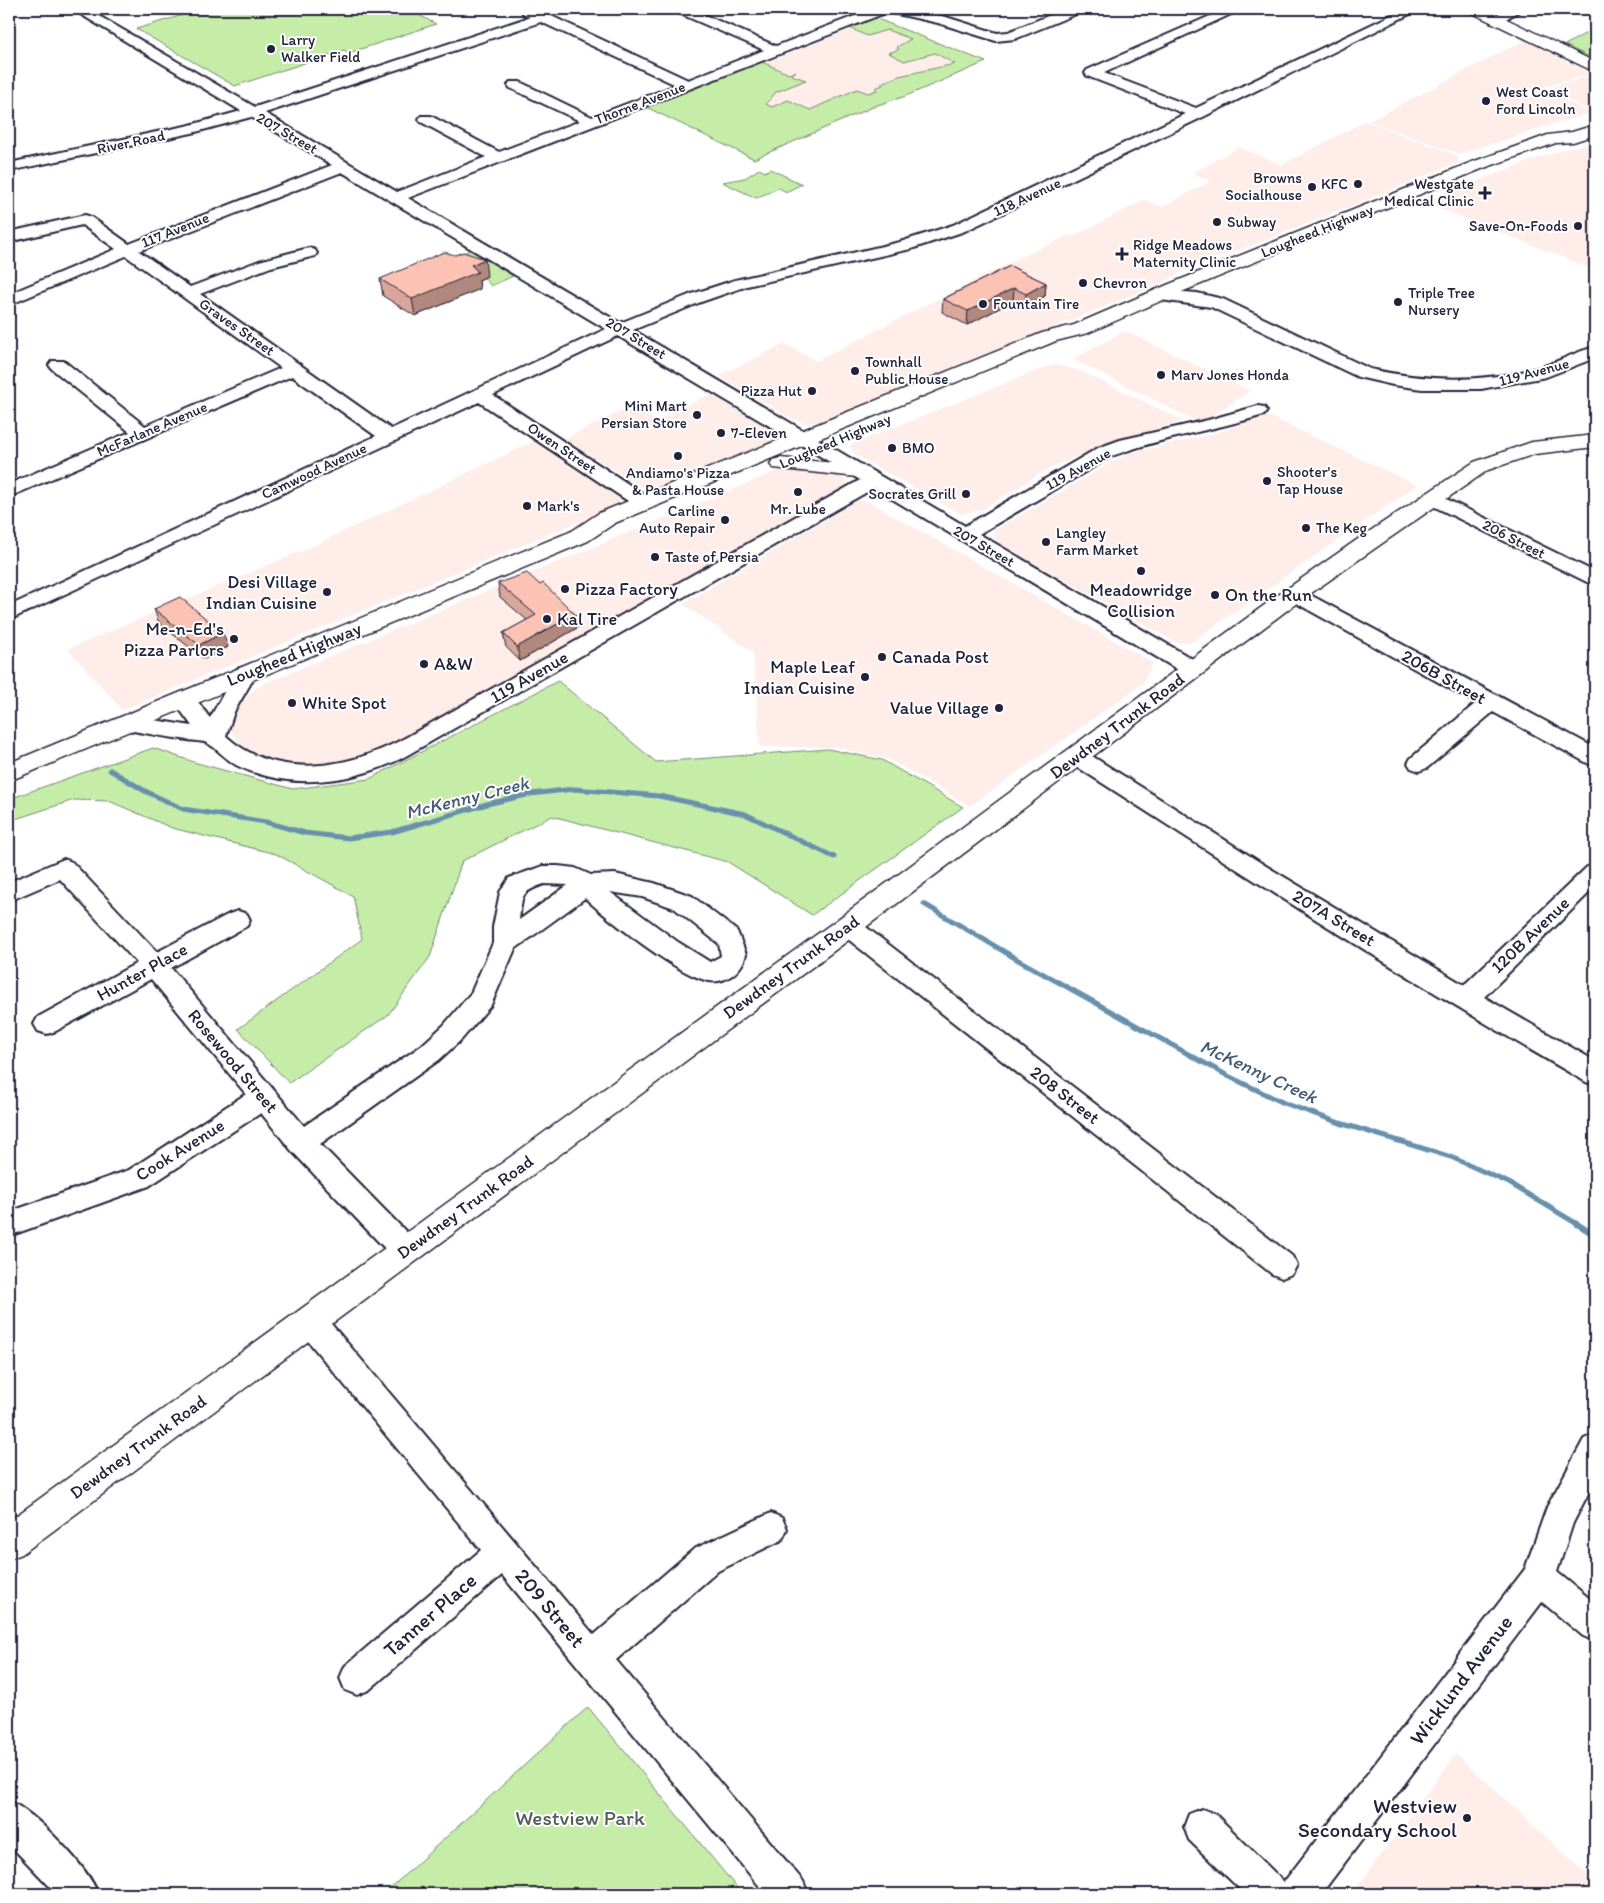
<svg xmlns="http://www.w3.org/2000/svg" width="1604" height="1903" viewBox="0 0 1604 1903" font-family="Itim,sans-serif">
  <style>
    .built { fill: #feede8 }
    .green { fill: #c5eda8; stroke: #748872 }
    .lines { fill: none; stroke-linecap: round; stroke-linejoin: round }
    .stream-far1 { stroke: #6790ac; stroke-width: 5 }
    .stream { stroke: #6790ac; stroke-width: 6 }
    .minor-casing { stroke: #22223b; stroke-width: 4 }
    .major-casing { stroke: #22223b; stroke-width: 3 }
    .highway-casing { stroke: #22223b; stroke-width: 3 }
    .minor { fill: #fff; fill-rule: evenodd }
    .major { fill: #fff; fill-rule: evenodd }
    .highway { fill: #fff; fill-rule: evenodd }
    .wall { fill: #d9a79a; stroke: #22223b }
    .shaded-wall { fill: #b0887d; stroke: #22223b }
    .building { fill: #fcc2b3; stroke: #22223b }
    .poi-dot { fill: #22223b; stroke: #fff; stroke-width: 2 }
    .labels { text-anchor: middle; stroke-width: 4; stroke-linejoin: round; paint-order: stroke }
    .far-poi-label { font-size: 15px; fill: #22223b; stroke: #fff; text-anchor: start }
    .far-street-label { font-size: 15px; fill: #22223b; stroke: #fff }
    .poi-label { font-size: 18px; fill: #22223b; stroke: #fff; text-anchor: start }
    .street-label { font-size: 18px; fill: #22223b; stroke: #fff }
    .water-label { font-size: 19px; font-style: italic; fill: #445973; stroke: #fff }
    .near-street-label { font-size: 21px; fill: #22223b; stroke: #fff }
    .near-poi-label { font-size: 21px; fill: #22223b; stroke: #fff; text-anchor: end }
    .near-park-label { font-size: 21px; fill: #535f5c; stroke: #fff }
  </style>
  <rect width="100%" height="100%" fill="#fff"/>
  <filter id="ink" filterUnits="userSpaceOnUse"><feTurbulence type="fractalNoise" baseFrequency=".02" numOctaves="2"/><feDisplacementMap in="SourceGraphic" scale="10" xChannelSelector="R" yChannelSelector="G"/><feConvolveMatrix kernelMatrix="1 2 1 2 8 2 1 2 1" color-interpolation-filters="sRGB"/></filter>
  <g filter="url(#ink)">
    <!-- built -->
    <path class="built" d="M 875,20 L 982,63 L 754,159 L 648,108 Z
      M 1525,40 L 1592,74 L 1540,88 L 1590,113 L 1459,154 L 1369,121 Z
      M 1590,76 L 1595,79 L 1595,111 L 1593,112 L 1546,89 Z
      M 1365,121 L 1456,155 L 1460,162 L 1251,246 L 1188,268 L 1162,283 L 823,422 L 805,423 L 791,418 L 719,376 L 785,344 L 816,361 L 1013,261 L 1067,236 L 1074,236 L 1145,200 L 1162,207 L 1211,181 L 1193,173 L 1239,147 L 1282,165 Z
      M 1595,141 L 1595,270 L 1424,202 L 1543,156 Z
      M 1125,331 L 1250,391 L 1200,423 L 1073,359 Z
      M 1054,364 L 1080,371 L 1184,421 L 1114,440 L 1046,470 L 983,509 L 961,514 L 855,455 L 850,445 Z
      M 711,394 L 764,426 L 775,438 L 771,443 L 657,490 L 647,490 L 564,439 L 631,407 L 656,421 Z
      M 1266,415 L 1417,485 L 1191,642 L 1177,643 L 996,541 L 993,531 L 1126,454 L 1213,434 Z
      M 535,441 L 616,492 L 620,498 L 619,503 L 615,507 L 122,710 L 68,649 L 309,548 Z
      M 790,469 L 835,474 L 844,479 L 847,484 L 844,489 L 386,749 L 343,763 L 294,765 L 271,761 L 249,750 L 235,738 L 230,727 L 229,722 L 238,703 L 257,688 L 270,681 L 778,471 Z
      M 858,500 L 869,502 L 1153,663 L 1142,684 L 970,806 L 890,760 L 835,747 L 760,747 L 753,652 L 683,604 Z
      M 1456,1754 L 1595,1882 L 1595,1894 L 1352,1894 Z"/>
    <!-- green -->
    <path class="green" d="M 203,9 L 421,9 L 413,12 L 436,24 L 349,53 L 344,50 L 235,86 L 136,29 Z
      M 875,18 L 986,62 L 906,96 L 877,105 L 754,159 L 648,108 L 642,109 L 762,62 L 789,74 L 796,71 L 791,75 L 806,80 L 776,92 L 766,104 L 772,107 L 788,100 L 810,110 L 857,89 L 868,93 L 877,90 L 875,88 L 883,85 L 881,83 L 899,76 L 955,64 L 935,53 L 904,61 L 889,53 L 899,49 L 897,47 L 911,39 L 887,30 L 867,36 L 850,28 Z
      M 1595,28 L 1595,60 L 1565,45 Z
      M 759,169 L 765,172 L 770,169 L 802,184 L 786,192 L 779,188 L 756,198 L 722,182 L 745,178 Z
      M 470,250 L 513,276 L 491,286 L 479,272 L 439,263 Z
      M 558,681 L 656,762 L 828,749 L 882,760 L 963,807 L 812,915 L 728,862 L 552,816 L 462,861 L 430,957 L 388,1015 L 289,1083 L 238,1029 L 362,939 L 353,896 L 276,854 L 172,828 L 109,801 L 74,800 L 9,821 L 9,799 L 153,748 L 197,763 L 293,789 L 369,779 Z
      M 588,1707 L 742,1894 L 384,1894 Z"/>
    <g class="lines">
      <!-- stream-far1 -->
      <path class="stream-far1" d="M 110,770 L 145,791 L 183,809 L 266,822 L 305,833 L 348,838 L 392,832 L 487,804 L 531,794 L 574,789 L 659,796 L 745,814 L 834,857
        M 924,904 L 1020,961 L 1228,1076 L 1284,1103 L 1340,1123 L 1451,1157 L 1509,1183 L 1579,1225"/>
      <!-- stream -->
      <path class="stream" d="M 1577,1224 L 1595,1235"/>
      <!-- minor casing -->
      <g class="minor-casing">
        <path id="minor" d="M 72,9 L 87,9 L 255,107 L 530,17 L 523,14 L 523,9 L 534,9 L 547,14 L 688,80 L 764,50 L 676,12 L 675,9 L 691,9 L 776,46 L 873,9 L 908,9 L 946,17 L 997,33 L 1008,32 L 1065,9 L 1082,9 L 1081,12 L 1015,39 L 996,41 L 938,23 L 888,12 L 408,198 L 620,323 L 689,295 L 735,280 L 900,242 L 953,225 L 1185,114 L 1087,76 L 1085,73 L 1087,70 L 1226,9 L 1242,9 L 1104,73 L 1196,108 L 1404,9 L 1420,9 L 1203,117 L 965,231 L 911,249 L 747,286 L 701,302 L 633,330 L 965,526 L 1098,448 L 1120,440 L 1208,420 L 1258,406 L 1264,407 L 1267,411 L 1264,415 C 1214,430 1160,438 1112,456 L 979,534 L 1201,664 L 1204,669 L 1201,674 L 1193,676 L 1185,674 L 874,488 L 404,757 C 354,783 291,791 238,766 C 226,760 217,748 207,743 C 203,741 194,741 188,740 C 168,737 148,734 128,730 L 120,728 L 117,723 L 120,718 L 128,716 L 192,726 L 173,700 L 176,695 C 194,690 200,706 210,718 L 237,669 L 245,667 L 253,669 L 256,674 L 234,712 L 226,736 C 277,782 350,768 405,738 L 860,480 L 618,336 L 493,395 L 651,499 L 654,503 L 651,507 L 637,507 L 479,402 L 9,620 L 9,606 L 376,436 L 292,376 L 9,497 L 9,484 L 130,432 L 52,369 L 49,365 L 52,361 L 64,361 L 145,426 L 281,368 L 126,256 L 9,305 L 9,294 L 116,249 L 82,225 L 9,242 L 9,232 L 85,215 L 91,217 L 129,244 L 332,165 L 251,117 L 192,133 L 9,171 L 9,163 L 190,125 L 241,111 ZM 541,22 L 676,85 L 592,117 L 520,82 L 510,82 L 508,85 L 510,88 L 580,121 L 499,152 L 431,116 L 421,116 L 419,119 L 421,122 L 486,157 L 397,192 L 265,113 ZM 342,172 L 606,329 L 391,429 L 200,294 L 271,267 L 315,256 L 317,253 L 315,250 L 309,248 L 259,261 L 190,287 L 139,251 Z
          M 1506,9 L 1522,9 L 1501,22 L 1491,22 L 1489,19 Z
          M 1159,290 L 1197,293 L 1223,299 L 1370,369 C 1424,381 1479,383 1534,369 C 1555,364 1574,352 1595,347 L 1595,358 L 1546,377 L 1481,389 L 1422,389 L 1393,385 L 1358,377 L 1211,307 L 1153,299 L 1151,295 L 1153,291 Z
          M 1432,492 L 1595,572 L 1595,586 L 1425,502 L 1422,498 L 1425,494 Z
          M 1294,588 L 1301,590 L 1595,748 L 1595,766 L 1587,763 L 1493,712 L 1427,768 L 1419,771 L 1411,768 L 1408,763 L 1411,758 L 1476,703 L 1287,598 L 1284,594 L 1287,590 Z
          M 1076,748 L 1084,751 L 1266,866 L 1464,985 L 1587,867 L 1595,864 L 1595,887 L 1484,997 L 1595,1061 L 1595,1085 L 1586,1082 C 1409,981 1239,871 1068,761 L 1065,756 L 1068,751 Z
          M 64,859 L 72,862 L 157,952 L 229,914 L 238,911 L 247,914 L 250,920 L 247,926 L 171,968 L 304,1126 L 421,1046 L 444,1025 L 471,993 L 493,943 L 493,927 L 500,892 L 509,878 L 543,866 L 558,866 L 575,868 L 591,875 L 615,874 L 654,883 L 692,896 L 737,931 L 746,954 C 743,970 726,984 709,981 C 678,975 609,920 585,898 L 515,949 L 491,1005 L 462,1039 L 439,1060 L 320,1144 L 415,1241 L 419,1250 L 415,1259 L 405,1263 L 395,1259 L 291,1150 L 261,1113 L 149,1186 L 9,1236 L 9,1212 L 129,1170 L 246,1094 L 151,979 L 56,1031 L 47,1034 L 38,1031 L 34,1024 L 38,1017 L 137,963 L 60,879 L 9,901 L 9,882 ZM 544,884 L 568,885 L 519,920 C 523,895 519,893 544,884 ZM 610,892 L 642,897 L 674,908 L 719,944 L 721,956 L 710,962 L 678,942 Z
          M 848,917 L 857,920 L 1292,1256 L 1297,1265 L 1292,1274 L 1282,1278 L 1272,1274 L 839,932 L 836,926 L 839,920 Z
          M 310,1308 L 321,1312 L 594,1635 L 694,1549 L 771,1513 L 782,1518 L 787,1529 L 782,1540 L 718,1571 L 616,1660 L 803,1881 L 808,1894 L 766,1894 L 502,1575 L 369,1690 L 357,1695 L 345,1690 L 340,1678 L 345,1666 L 481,1550 L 299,1330 L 295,1321 L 299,1312 Z
          M 1595,1434 L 1595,1480 L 1573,1523 L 1557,1572 L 1595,1603 L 1595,1641 L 1583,1636 L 1542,1602 L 1321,1894 L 1245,1894 L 1189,1840 L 1184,1827 L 1189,1814 L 1202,1809 L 1215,1814 L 1284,1882 L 1525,1569 L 1547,1507 L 1584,1439 Z
          M 9,1801 C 35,1812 89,1868 98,1894 L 57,1894 L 9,1844 Z"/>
      </g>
      <!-- major casing -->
      <g class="major-casing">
        <path id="major" d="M 1468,9 L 1486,9 L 1595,62 L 1595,72 L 1470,12 Z
          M 1595,435 L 1595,447 L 1535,454 L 1488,470 L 1374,549 L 1290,608 L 858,933 L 22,1554 L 9,1559 L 9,1521 L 838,919 L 1274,598 L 1358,539 L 1474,462 L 1532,442 Z"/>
      </g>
      <!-- highway casing -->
      <g class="highway-casing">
        <path id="highway" d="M 1595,125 L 1595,135 L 1573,142 L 1556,143 L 1484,168 L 1179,293 L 1088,333 L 1056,341 L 615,523 L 588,541 L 9,781 L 9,763 L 572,531 L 599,513 L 1042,333 L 1074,325 L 1167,285 L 1472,162 L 1548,135 L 1572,132 Z
          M 780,458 L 857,465 L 864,467 L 867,471 L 864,475 L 857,477 L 773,468 L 770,464 L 773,460 Z"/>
      </g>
      <!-- minor -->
      <use href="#minor" class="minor"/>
      <!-- major -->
      <use href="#major" class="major"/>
      <!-- highway -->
      <use href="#highway" class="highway"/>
    </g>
    <!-- wall -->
    <path class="wall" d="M 1010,266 L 1046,283 L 1045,296 L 1025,307 L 1013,301 L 967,325 L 942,312 L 943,299 Z
      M 487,276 L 479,280 L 480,289 L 415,316 L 383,296 L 380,279 Z
      M 498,583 L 540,585 L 575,614 L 577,628 L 520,661 L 506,647 L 503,633 L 527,620 L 500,597 Z
      M 154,609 L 228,647 L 204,659 L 159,623 Z"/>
    <!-- shaded-wall -->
    <path class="shaded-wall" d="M 485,259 L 487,276 L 479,280 L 480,289 L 415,316 L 412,299 L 471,265 Z
      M 1046,283 L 1045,296 L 1025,307 L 1026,294 Z
      M 1014,288 L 1013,301 L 967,325 L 968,311 Z
      M 575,614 L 577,628 L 520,661 L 517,647 Z
      M 223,633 L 228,647 L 204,659 L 199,645 Z"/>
    <!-- building -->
    <path class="building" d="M 444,252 L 455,255 L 463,252 L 485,259 L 471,265 L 478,272 L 412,299 L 380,279 Z
      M 1010,266 L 1046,283 L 1026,294 L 1014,288 L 968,311 L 943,299 Z
      M 527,573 L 540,585 L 543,583 L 575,614 L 517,647 L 503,633 L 536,615 L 498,583 Z
      M 180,597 L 223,633 L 199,645 L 154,609 Z"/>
  </g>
  <!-- markers -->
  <g class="poi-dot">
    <circle cx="271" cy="49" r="5"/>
    <circle cx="1486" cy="101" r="5"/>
    <circle cx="1358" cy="184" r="5"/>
    <circle cx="1312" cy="187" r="5"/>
    <path d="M1482.5 185.5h5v5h5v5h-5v5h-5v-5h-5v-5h5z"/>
    <circle cx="1217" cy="222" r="5"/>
    <circle cx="1578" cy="226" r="5"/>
    <path d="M1119.5 246.5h5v5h5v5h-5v5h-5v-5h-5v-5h5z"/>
    <circle cx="1083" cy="283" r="5"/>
    <circle cx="1398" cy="302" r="5"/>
    <circle cx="983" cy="304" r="5"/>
    <circle cx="855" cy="371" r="5"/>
    <circle cx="1161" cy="375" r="5"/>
    <circle cx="812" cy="391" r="5"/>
    <circle cx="697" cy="415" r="5"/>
    <circle cx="721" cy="433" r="5"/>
    <circle cx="892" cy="448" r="5"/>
    <circle cx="678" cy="456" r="5"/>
    <circle cx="1267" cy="481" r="5"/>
    <circle cx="798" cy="492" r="5"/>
    <circle cx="966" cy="494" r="5"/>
    <circle cx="527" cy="506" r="5"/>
    <circle cx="725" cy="520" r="5"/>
    <circle cx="1306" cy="528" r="5"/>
    <circle cx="1046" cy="542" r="5"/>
    <circle cx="655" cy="557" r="5"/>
    <circle cx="1141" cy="571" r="5"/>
    <circle cx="565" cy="589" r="5"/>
    <circle cx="327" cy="592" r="5"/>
    <circle cx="1215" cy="595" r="5"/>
    <circle cx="547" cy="619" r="5"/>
    <circle cx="234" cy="639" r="5"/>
    <circle cx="882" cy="657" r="5"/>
    <circle cx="424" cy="664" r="5"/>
    <circle cx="865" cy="677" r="5"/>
    <circle cx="292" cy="703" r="5"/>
    <circle cx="999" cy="708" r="5"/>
    <circle cx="1467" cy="1818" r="5"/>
  </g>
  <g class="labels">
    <!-- far-poi labels -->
    <g class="far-poi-label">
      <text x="281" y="45">Larry<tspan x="281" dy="17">Walker Field</tspan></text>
      <text x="1496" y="97">West Coast<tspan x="1496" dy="17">Ford Lincoln</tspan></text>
      <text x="1302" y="183" text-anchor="end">Browns<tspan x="1302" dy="17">Socialhouse</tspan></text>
      <text x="1348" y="189" text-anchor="end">KFC</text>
      <text x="1474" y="189" text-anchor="end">Westgate<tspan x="1474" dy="17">Medical Clinic</tspan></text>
      <text x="1227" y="227">Subway</text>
      <text x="1568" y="231" text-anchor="end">Save-On-Foods</text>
      <text x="1133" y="250">Ridge Meadows<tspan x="1133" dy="17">Maternity Clinic</tspan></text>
      <text x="1093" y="288">Chevron</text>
      <text x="1408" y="298">Triple Tree<tspan x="1408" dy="17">Nursery</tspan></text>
      <text x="993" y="309">Fountain Tire</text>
      <text x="865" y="367">Townhall<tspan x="865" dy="17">Public House</tspan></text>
      <text x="1171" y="380">Marv Jones Honda</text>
      <text x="802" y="396" text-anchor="end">Pizza Hut</text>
      <text x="687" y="411" text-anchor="end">Mini Mart<tspan x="687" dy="17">Persian Store</tspan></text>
      <text x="731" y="438">7-Eleven</text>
      <text x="902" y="453">BMO</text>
      <text x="1277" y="477">Shooter's<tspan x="1277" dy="17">Tap House</tspan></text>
      <text x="678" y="478" text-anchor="middle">Andiamo's Pizza<tspan x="678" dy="17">&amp; Pasta House</tspan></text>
      <text x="956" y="499" text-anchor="end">Socrates Grill</text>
      <text x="537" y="511">Mark's</text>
      <text x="798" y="514" text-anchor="middle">Mr. Lube</text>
      <text x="715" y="516" text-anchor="end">Carline<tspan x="715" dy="17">Auto Repair</tspan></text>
      <text x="1316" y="533">The Keg</text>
      <text x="1056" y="538">Langley<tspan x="1056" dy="17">Farm Market</tspan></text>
      <text x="665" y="562">Taste of Persia</text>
    </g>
    <!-- far-street labels -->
    <g class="far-street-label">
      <text transform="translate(640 103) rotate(-21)" y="5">Thorne Avenue</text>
      <text transform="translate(287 133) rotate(30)" y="5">207 Street</text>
      <text transform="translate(131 142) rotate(-12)" y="5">River Road</text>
      <text transform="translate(1027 197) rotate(-25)" y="5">118 Avenue</text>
      <text transform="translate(175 230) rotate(-22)" y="5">117 Avenue</text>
      <text transform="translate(1317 231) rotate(-22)" y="5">Lougheed Highway</text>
      <text transform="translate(237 327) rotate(35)" y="5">Graves Street</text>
      <text transform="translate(636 338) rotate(31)" y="5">207 Street</text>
      <text transform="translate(1534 372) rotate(-15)" y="5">119 Avenue</text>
      <text transform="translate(152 429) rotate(-23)" y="5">McFarlane Avenue</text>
      <text transform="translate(835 441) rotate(-23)" y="5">Lougheed Highway</text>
      <text transform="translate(562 448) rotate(34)" y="5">Owen Street</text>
      <text transform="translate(1078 469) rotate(-29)" y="5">119 Avenue</text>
      <text transform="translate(314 471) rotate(-25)" y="5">Camwood Avenue</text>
      <text transform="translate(1514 539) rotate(27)" y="5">206 Street</text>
      <text transform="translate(984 546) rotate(30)" y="5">207 Street</text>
    </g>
    <!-- poi labels -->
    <g class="poi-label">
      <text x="317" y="588" text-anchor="end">Desi Village<tspan x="317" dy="21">Indian Cuisine</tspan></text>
      <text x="575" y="595">Pizza Factory</text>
      <text x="1141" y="596" text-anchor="middle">Meadowridge<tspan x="1141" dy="21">Collision</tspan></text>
      <text x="1225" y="601">On the Run</text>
      <text x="557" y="625">Kal Tire</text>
      <text x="224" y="635" text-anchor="end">Me-n-Ed's<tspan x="224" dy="21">Pizza Parlors</tspan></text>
      <text x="892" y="663">Canada Post</text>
      <text x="434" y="670">A&amp;W</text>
      <text x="855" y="673" text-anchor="end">Maple Leaf<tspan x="855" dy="21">Indian Cuisine</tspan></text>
      <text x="302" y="709">White Spot</text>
      <text x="989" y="714" text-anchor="end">Value Village</text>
    </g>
    <!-- street labels -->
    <g class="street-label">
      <text transform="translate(294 654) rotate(-22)" y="6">Lougheed Highway</text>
      <text transform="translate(529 677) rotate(-30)" y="6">119 Avenue</text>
      <text transform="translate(1444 677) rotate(29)" y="6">206B Street</text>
      <text transform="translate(1117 726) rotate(-37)" y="6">Dewdney Trunk Road</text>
      <text transform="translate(1334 918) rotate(31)" y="6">207A Street</text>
      <text transform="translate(1530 935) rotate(-44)" y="6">120B Avenue</text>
      <text transform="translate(791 967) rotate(-36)" y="6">Dewdney Trunk Road</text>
      <text transform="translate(142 972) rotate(-29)" y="6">Hunter Place</text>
      <text transform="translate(233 1061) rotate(50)" y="6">Rosewood Street</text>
      <text transform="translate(1065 1095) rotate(38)" y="6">208 Street</text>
      <text transform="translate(180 1150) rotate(-32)" y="6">Cook Avenue</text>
      <text transform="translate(465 1207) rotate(-36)" y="6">Dewdney Trunk Road</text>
      <text transform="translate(138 1447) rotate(-36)" y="6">Dewdney Trunk Road</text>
    </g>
    <!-- water labels -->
    <g class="water-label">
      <text transform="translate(467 797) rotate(-14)" y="7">McKenny Creek</text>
      <text transform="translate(1259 1071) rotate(25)" y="7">McKenny Creek</text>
    </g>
    <!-- near-street labels -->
    <g class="near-street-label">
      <text transform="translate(550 1608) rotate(50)" y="7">209 Street</text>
      <text transform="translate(430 1615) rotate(-41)" y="7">Tanner Place</text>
      <text transform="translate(1461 1680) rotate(-53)" y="7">Wicklund Avenue</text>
    </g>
    <!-- near-poi labels -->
    <g class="near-poi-label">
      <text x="1457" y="1813">Westview<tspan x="1457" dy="24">Secondary School</tspan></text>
    </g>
    <!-- near-park labels -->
    <g class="near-park-label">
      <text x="580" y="1825">Westview Park</text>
    </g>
  </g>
  <!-- margin -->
  <rect width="1604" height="1903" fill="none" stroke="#fff" stroke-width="30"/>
  <rect x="15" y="15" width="1574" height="1873" fill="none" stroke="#22223b" stroke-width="2" filter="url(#ink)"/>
</svg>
